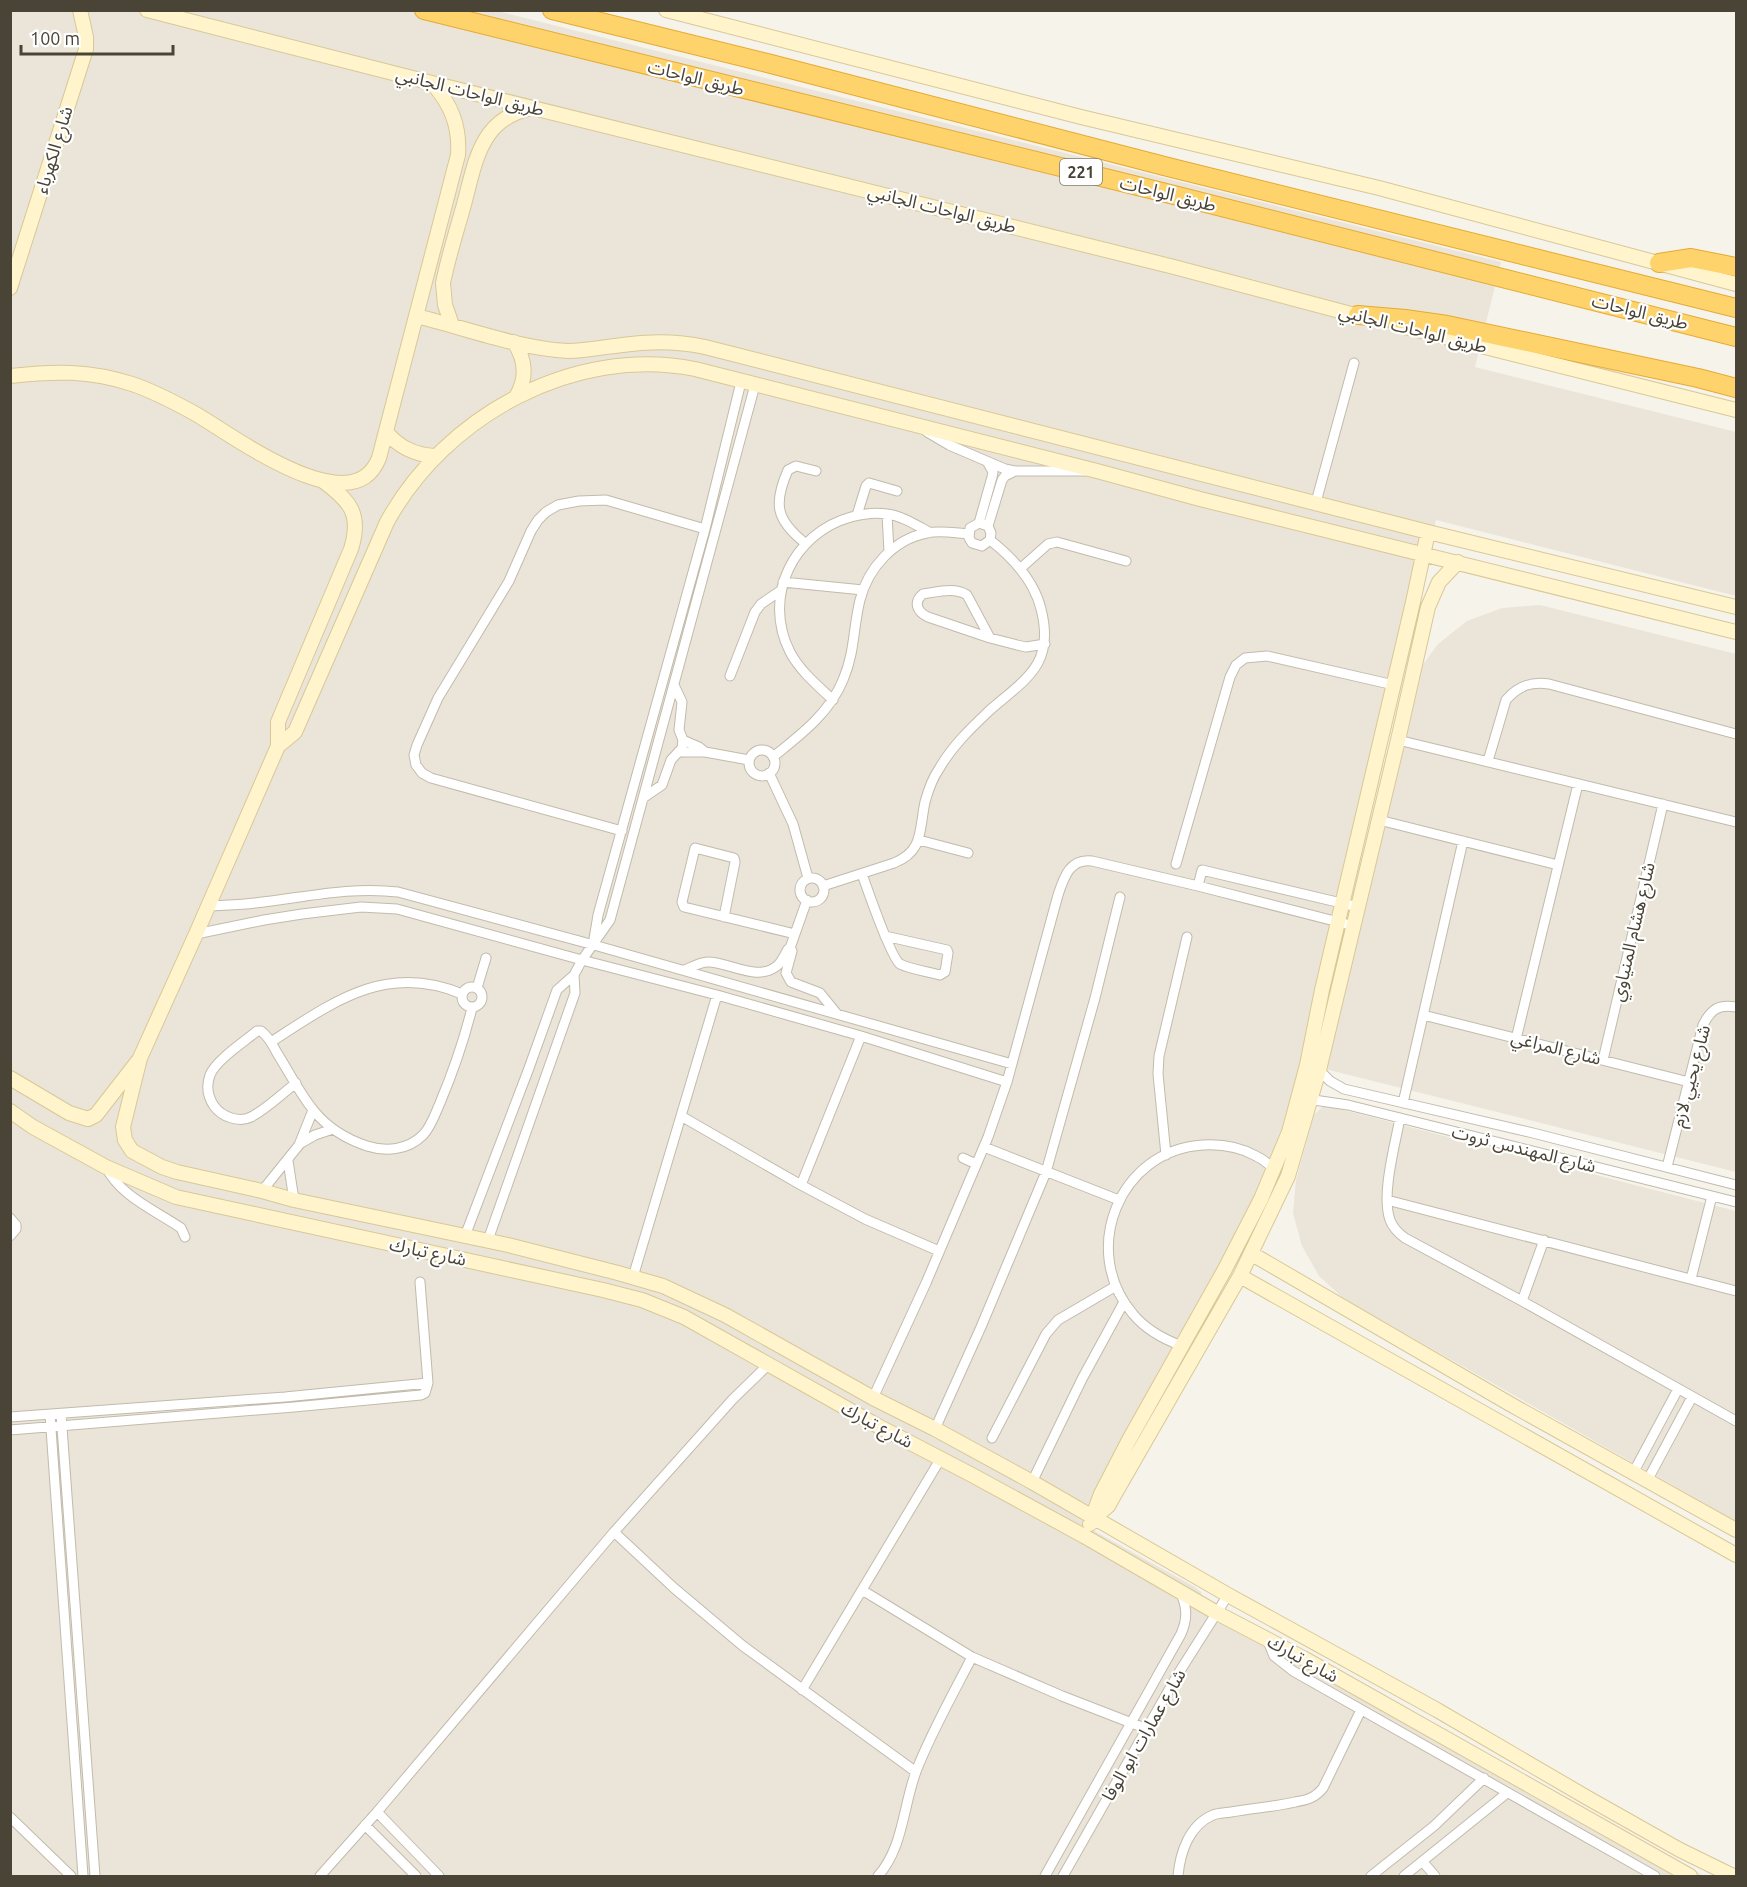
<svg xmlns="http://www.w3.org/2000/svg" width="1747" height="1887" viewBox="0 0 1747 1887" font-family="Ubuntu,'Noto Sans Arabic',sans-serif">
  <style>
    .residential { fill: #eae5d8 }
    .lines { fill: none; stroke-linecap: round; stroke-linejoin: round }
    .street-casing { stroke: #c2bbac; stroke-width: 11 }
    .secondary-casing { stroke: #d8c898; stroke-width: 16 }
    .highway-casing { stroke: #e5aa34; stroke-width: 20 }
    .street { stroke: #fff; stroke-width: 9 }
    .secondary { stroke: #fff4cb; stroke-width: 14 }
    .highway { stroke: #ffd36c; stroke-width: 18 }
    .labels { text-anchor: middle; stroke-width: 4.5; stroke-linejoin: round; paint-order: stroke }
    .shield { fill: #fff; stroke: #807c73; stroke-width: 1.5 }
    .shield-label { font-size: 16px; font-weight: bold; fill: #4a4437 }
    .street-label { font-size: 18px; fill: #4a4437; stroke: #fff }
  </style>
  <rect width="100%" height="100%" fill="#f6f3ea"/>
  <!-- residential -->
  <path class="residential" d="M 10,11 L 497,11 L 1501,262 L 1475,367 L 1736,432 L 1736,596 L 1436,520 L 1396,678 L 1290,1149 L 1215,1300 L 1174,1368 L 1089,1528 L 1195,1587 L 1201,1592 L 1204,1600 L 1240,1617 L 1704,1876 L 11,1876 Z
    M 1540,605 L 1736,654 L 1736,1172 L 1325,1069 L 1416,674 L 1438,644 L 1467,621 L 1502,608 Z
    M 1328,1106 L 1736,1211 L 1736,1521 L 1344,1299 L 1319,1276 L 1302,1246 L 1293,1213 L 1296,1180 L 1314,1115 L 1322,1107 Z"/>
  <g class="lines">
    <!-- street casing -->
    <g class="street-casing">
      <path id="street" d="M 927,432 L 949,445 L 1005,469 L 1015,471 L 1085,471
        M 1316,502 L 1354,363
        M 887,514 L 889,552
        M 857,515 L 866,486 L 869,483 L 897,491
        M 979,523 L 992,477 L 993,472 L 988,463
        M 988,526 L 979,523 L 970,528 L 969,538 L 972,543 L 982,546 L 990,540 L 991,533 L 988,526 L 1002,480 L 1005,476 L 1015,471
        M 805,543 C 776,520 773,504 788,470 L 796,466 L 816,471
        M 1021,568 L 1048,544 L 1057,542 L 1126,561
        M 783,582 L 863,590
        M 990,638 L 967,595 C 954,587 938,592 923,594 C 913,602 917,612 928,617 L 990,638 L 1017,645 L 1026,647 L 1045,644
        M 730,676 L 755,612 L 761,604 L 780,591
        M 833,700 C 817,685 800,671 790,652 C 762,597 793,533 851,517 C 862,514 875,512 887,514 C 902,516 916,525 929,532
        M 683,740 L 699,747 L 705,752
        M 1398,740 L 1736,822
        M749 763a13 13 0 1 1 26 0a13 13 0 1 1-26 0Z
        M 680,752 L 705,752 L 749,760
        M 773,757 C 800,735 829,714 843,680 C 855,652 853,628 860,600 C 868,568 894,539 927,533 C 940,530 955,533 968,534
        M 1488,761 L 1506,700 C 1518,686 1531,681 1549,684 L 1736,734
        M 769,773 L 793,824 L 808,878
        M 643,798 L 662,785 L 671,760 L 682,748 L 683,740 L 679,730 L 682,702 L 674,685
        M 1379,820 L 1558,865
        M 622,831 L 431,778 L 422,773 L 416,765 L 414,755 L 417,745 L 438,698 L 509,581 L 531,531 L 538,520 L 546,512 L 558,505 L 579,501 L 606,500 L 705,529
        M 919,840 L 968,853
        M 1176,864 L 1230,677 L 1236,665 L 1245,658 L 1267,656 L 1394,685
        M 862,874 C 867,888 891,958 900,964 C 909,969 930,972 940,975 L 945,972 L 948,953 L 947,950 L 885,936
        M800 890a12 12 0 1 1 24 0a12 12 0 1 1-24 0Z
        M 823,886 L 894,863 C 924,851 919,830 925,802 C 928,791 932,779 939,769 C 952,746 971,728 990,710 C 1027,678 1055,664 1041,609 C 1034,580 1013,558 990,540
        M 1198,886 L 1202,870 L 1358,907
        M 807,900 L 790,948 L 792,951 L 786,973 L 791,982 L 820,993 L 837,1014
        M 209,906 C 224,905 240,905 255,903 C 302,898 350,886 398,892 L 594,945 L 1012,1064
        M 724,917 L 735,862 L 734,858 L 695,848 L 682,902 L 684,907 L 795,934
        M 196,934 L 264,920 L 302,914 L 361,907 L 397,909 L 582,960 L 717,995 L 861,1036 L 1007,1082
        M 594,939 L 598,915 L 705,529 L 741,382
        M 685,970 C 692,967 700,962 708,962 C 730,962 758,983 778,965 C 782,961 785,954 788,949
        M 574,975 L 582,960 L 610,920 L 755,385
        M462 997a10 10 0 1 1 20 0a10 10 0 1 1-20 0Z
        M 477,988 L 486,958
        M 1423,1015 L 1689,1082
        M 1516,1039 L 1578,784
        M 271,1042 C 333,1002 386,962 462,994
        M 1603,1060 L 1663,804
        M 1319,1070 L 1330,1081 L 1344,1089 L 1533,1133 L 1736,1185
        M 296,1083 C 283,1093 265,1110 251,1117 C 239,1123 222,1117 214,1106 C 208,1097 206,1086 210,1075 C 216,1060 244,1042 257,1031 L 261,1031 C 268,1036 273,1045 277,1053 C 289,1072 300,1094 314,1111 C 328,1128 346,1139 367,1146 C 386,1152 408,1150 423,1135 C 431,1127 435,1114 440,1103 C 453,1072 464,1040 472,1008
        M 1307,1099 L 1348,1105 L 1736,1202
        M 1403,1103 L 1463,841
        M 681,1116 L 801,1185 L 865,1219 L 939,1251
        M 1400,1118 C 1395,1145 1381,1195 1390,1220 C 1393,1228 1398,1233 1405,1238 L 1522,1301 L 1736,1421
        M 301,1143 L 315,1135 L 333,1129
        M 984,1147 L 1119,1200
        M 1166,1155 L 1158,1074 L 1159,1056 L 1187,937
        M 963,1158 L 976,1164
        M 288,1161 L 294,1200
        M 106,1167 C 121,1197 155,1210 181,1228 L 185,1237
        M 1667,1167 L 1703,1025 C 1711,1009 1719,1004 1736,1007
        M 801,1185 L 861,1036
        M 262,1191 L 299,1145 L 313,1110
        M 1387,1200 L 1736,1291
        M 10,1218 L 16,1225 L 16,1229 L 10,1236
        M 465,1236 L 529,1068 L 557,990 L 574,975 L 575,993 L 488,1240
        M 633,1277 L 717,995
        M 1691,1279 L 1712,1196
        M 1522,1301 L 1544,1240
        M 1182,1346 C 1163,1339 1146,1330 1133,1314 C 1079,1251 1119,1150 1203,1145 C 1220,1144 1240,1147 1256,1156 C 1263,1159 1269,1165 1275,1169
        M 873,1398 L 926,1283 L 988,1137 L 1007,1082 L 1058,895 C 1064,877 1070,858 1092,861 L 1198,886 L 1354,926
        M 61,1414 L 95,1876
        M 50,1415 L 83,1876
        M 10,1417 L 285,1397 L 428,1383
        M 935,1429 L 981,1327 L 1046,1172 L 1095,998 L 1120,897
        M 10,1430 L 294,1407 L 421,1395 L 425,1393 L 428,1383 L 420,1282
        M 992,1438 L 1046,1334 L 1058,1320 L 1116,1286
        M 1633,1473 L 1678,1389
        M 1647,1481 L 1692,1397
        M 1032,1482 L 1082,1379 L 1124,1302
        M 614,1532 L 674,1588 L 743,1646 L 916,1772
        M 862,1590 L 972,1657 L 1062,1696 L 1147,1729
        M 1267,1639 L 1274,1656 L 1293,1671 L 1655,1876
        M 802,1690 L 941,1458
        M 377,1812 L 439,1876
        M 10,1817 L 71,1876
        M 365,1825 L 416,1876
        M 1423,1862 L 1435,1876
        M 320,1876 L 377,1812 L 614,1532 L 733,1399 L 769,1364
        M 878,1876 C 904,1847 903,1804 917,1769 C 932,1731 953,1694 972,1657
        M 1045,1876 L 1181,1634 C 1188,1618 1187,1607 1180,1591
        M 1063,1876 L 1178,1674 L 1228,1595
        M 1178,1876 C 1180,1853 1189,1825 1213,1815 C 1218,1813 1225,1813 1231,1812 C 1252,1808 1274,1807 1295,1802 C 1307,1800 1315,1798 1323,1788 L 1361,1710
        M 1371,1876 L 1434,1826 L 1484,1778
        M 1404,1876 L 1507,1793"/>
    </g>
    <!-- secondary casing -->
    <g class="secondary-casing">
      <path id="secondary" d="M 147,10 L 432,83 L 1174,267 L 1366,318
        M 666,10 L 1081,117 L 1379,188 L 1736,284
        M 10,288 L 86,49 L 86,37 L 80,10
        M 416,316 C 462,327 521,349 568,351 C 586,351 604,347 622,345 C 650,341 677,341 705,347 L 1428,532 L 1736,607
        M 452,325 L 445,305 L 443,283 C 448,258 456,233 463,208 C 470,184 474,155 489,134 C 499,120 514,112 531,108
        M 1397,325 L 1736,410
        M 514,342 C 526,360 527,379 516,397
        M 10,376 C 55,371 89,370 132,384 C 153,391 174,402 194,413 C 230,433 352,527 379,458 L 458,155 C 460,126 451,104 432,83
        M 386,432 C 400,448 415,455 435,456
        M 278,746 L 278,722 L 351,549 C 362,514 350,501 323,481
        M 10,1078 L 69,1113 L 88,1119 L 96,1115 L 138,1061
        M 10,1111 L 33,1127 L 106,1167 L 176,1197 L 603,1290 L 642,1300 L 684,1317 L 878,1426 L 972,1475 L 1084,1536 L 1217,1613 L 1305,1659 L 1690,1876
        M 1252,1254 L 1510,1404 L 1736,1530
        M 1240,1276 L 1736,1555
        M 1093,1519 L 1108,1506 L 1113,1497 L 1240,1276 L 1288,1176 L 1319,1070 L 1398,740 L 1428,607 L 1439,582 L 1458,562
        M 1090,1524 L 1101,1494 L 1129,1440 L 1225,1269 L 1261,1199 L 1289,1132 L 1307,1065 L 1322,990 L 1413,602 L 1428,532
        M 1733,1876 L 1680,1850 L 1586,1797 L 1437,1710 L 1228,1595 L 1032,1482 L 935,1429 L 873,1398 L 725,1315 L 663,1286 L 618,1273 L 508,1245 L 294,1200 L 262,1191 L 177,1172 L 162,1167 L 132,1151 L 125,1140 L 123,1127 L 140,1058 L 196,934 L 278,746 L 295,732 L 387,522 C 445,416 574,345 695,369 L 1097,471 L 1200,499 L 1736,632"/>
    </g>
    <!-- highway casing -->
    <g class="highway-casing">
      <path id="highway" d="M 424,10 L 1162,192 L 1736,337
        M 552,10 L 771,64 L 1168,167 L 1736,308
        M 1659,263 L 1691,258 L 1736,267
        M 1358,315 L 1405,319 L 1447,325 L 1698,378 L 1736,388"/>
    </g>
    <!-- street -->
    <use href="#street" class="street"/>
    <!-- secondary -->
    <use href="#secondary" class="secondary"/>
    <!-- highway -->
    <use href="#highway" class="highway"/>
  </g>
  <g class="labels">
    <!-- shield labels -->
    <rect class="shield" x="1060" y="159" width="42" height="26" rx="4.5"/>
    <g class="shield-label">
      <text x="1081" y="178">221</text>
    </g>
    <!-- street labels -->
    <g class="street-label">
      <text transform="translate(696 78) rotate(14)" y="6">طريق الواحات</text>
      <text transform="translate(470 92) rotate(14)" y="6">طريق الواحات الجانبي</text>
      <text transform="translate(54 150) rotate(-73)" y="6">شارع الكهرباء</text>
      <text transform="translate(1168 194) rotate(14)" y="6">طريق الواحات</text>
      <text transform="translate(942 209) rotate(14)" y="6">طريق الواحات الجانبي</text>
      <text transform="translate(1640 312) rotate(14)" y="6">طريق الواحات</text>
      <text transform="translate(1413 329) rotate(14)" y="6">طريق الواحات الجانبي</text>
      <text transform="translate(1633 932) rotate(-77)" y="6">شارع هشام المنياوي</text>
      <text transform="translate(1556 1048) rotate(14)" y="6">شارع المراغي</text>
      <text transform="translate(1691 1076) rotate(-75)" y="6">شارع يحيي لازم</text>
      <text transform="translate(1524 1149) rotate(14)" y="6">شارع المهندس ثروت</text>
      <text transform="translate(428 1252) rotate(12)" y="6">شارع تبارك</text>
      <text transform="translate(877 1425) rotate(28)" y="6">شارع تبارك</text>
      <text transform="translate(1303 1659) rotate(29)" y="6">شارع تبارك</text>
      <text transform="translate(1144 1735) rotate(-60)" y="6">شارع عمارات ابو الوفا</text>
    </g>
  </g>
  <!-- border -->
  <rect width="1747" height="1887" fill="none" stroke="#4a4437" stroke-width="24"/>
  <!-- scale -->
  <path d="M21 45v9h152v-9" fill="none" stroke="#4a4437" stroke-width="3"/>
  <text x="30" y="45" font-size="18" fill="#4a4437" stroke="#ffffff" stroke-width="4.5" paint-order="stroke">100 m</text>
</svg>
